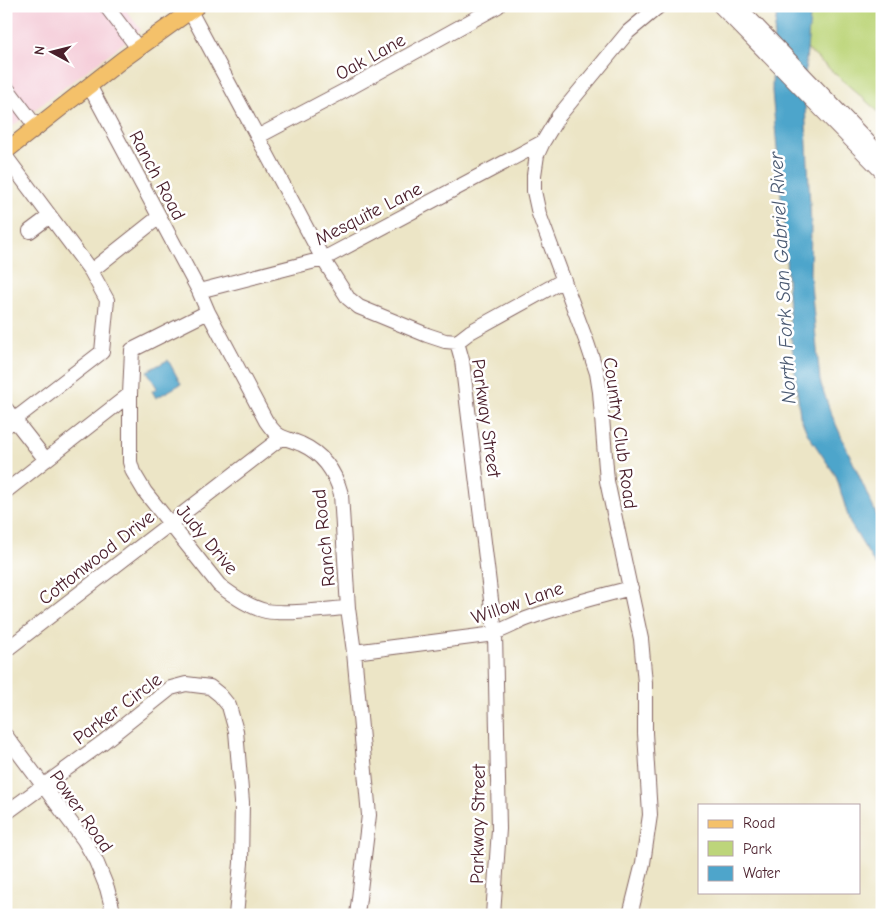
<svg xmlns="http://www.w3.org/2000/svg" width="888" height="921" viewBox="0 0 888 921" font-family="'Comic Neue',sans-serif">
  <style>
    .built { fill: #f5cfda }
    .green { fill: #bdd57a; stroke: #847a52 }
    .water { fill: #4ea5cb; stroke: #4c627b }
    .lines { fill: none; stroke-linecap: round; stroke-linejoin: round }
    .minor-casing { stroke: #836461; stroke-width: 16 }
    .major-casing { stroke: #836461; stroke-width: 18 }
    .minor { stroke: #fff; stroke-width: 14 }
    .major { stroke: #f4c16a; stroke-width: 16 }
    .labels { text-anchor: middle; stroke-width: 5; stroke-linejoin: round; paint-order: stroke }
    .street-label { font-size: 19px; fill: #4a1f2b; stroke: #fff }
    .water-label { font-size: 20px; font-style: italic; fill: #4c5b73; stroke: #fff }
  </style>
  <rect width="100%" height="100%" fill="#fff"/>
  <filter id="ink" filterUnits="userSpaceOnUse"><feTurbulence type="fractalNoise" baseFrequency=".02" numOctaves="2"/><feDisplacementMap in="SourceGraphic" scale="10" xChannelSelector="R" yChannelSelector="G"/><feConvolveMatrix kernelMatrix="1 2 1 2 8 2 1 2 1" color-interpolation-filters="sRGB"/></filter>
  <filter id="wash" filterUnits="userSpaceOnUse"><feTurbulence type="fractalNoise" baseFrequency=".0096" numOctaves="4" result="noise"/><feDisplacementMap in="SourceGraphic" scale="20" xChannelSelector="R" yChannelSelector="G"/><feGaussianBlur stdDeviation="1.12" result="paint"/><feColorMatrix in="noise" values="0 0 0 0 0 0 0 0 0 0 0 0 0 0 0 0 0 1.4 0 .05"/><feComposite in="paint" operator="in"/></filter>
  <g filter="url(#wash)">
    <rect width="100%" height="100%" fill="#ece5c6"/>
    <!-- built -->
    <path class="built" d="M 6,6 L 123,6 L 141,30 L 6,131 Z"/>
    <!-- green -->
    <path class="green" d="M 808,6 L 882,6 L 882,115 L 807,49 Z"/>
    <!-- water -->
    <path class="water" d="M 778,6 L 811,6 L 804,83 L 811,226 L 810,274 L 820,381 L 830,411 L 882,527 L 882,573 L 874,563 L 850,523 L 836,476 L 807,433 L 800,416 L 790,329 L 785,241 L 772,91 L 773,42 Z
      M 168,360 L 181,384 L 156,398 L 152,391 L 157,388 L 147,371 Z"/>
  </g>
  <g filter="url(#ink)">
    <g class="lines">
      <!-- minor casing -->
      <g class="minor-casing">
        <path id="minor" d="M 106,6 L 138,48
          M 189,6 L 190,11 L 323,259 L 348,298 L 359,307 L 427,335 L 445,341 L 457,342
          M 720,6 L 882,172
          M 738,6 L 882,156
          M 6,87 L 37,128
          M 90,87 L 199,291 L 208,312 L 266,421 C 279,440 282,436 301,444 C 323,454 335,471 341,494 L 348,608 L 354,652 L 369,815 L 357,915
          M 259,136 L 346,90 L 498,6
          M 6,157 L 91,271 L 107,300 L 102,352 L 6,426
          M 30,231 L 50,216
          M 91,271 L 159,217
          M 199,291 L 323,259 L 543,142
          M 457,342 L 462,360 L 495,633 L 499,829 L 493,915
          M 457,342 L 470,332 L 564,280
          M 130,394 L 130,462 L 133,472 L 145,492 L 219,585 C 232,595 250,608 266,611 C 289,615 325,609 348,608
          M 6,409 L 46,460
          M 6,491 L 130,394 L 132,350 L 208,312
          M 6,650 L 281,438
          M 354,652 L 487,635 C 501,632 513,624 526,619 C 560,606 596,597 631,588
          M 6,736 L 84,840 L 96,861 L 107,888 L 114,915
          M 6,813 L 102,743 L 171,688 L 186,684 L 210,687 L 220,695 L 229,706 L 236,731 L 242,802 L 241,863 L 236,915
          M 630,915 L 643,863 L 650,815 L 645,733 L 645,683 L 641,639 L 607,481 L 600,392 L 597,373 L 587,343 L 539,214 L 534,191 L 534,175 L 537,155 L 543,142 L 558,117 L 628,32 L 659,6"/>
      </g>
      <!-- major casing -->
      <g class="major-casing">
        <path id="major" d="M 6,151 L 122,60 L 197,6"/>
      </g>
      <!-- minor -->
      <use href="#minor" class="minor"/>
      <!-- major -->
      <use href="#major" class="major"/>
    </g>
  </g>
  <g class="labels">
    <!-- street labels -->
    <g class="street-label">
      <text transform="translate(370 56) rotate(-29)" y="7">Oak Lane</text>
      <text transform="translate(158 175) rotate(62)" y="7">Ranch Road</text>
      <text transform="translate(368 213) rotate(-27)" y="7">Mesquite Lane</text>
      <text transform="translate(487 418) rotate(82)" y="7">Parkway Street</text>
      <text transform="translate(621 433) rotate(82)" y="7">Country Club Road</text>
      <text transform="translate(323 538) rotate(-96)" y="7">Ranch Road</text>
      <text transform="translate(208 539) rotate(50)" y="7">Judy Drive</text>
      <text transform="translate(96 557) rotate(-38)" y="7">Cottonwood Drive</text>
      <text transform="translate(517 602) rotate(-19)" y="7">Willow Lane</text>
      <text transform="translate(117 708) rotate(-37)" y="7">Parker Circle</text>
      <text transform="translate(82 811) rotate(55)" y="7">Power Road</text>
      <text transform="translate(477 824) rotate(-89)" y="7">Parkway Street</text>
    </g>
    <!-- water labels -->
    <g class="water-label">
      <text transform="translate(782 278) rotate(-93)" y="7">North Fork San Gabriel River</text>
    </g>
  </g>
  <!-- margin -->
  <rect width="888" height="921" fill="none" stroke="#fff" stroke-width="25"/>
  <!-- legend -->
  <rect x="698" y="804" width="162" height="90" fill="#ffffff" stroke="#b7a5aa"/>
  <rect x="708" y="820" width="25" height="8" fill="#f4c16a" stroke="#b7a5aa"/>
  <text x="743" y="828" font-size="15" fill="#4a1f2b">Road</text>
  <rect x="708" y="841" width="25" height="15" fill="#bdd57a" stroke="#b7a5aa"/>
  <text x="743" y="854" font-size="15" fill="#4a1f2b">Park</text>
  <rect x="708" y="866" width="25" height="15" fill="#4ea5cb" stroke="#b7a5aa"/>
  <text x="743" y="878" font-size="15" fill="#4a1f2b">Water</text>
  <!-- north arrow -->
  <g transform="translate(52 52) rotate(277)" stroke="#ffffff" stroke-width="4" paint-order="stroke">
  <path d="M0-4L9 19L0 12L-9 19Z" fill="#4a1f2b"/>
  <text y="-8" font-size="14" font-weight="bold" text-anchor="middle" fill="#4a1f2b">N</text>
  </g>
</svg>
